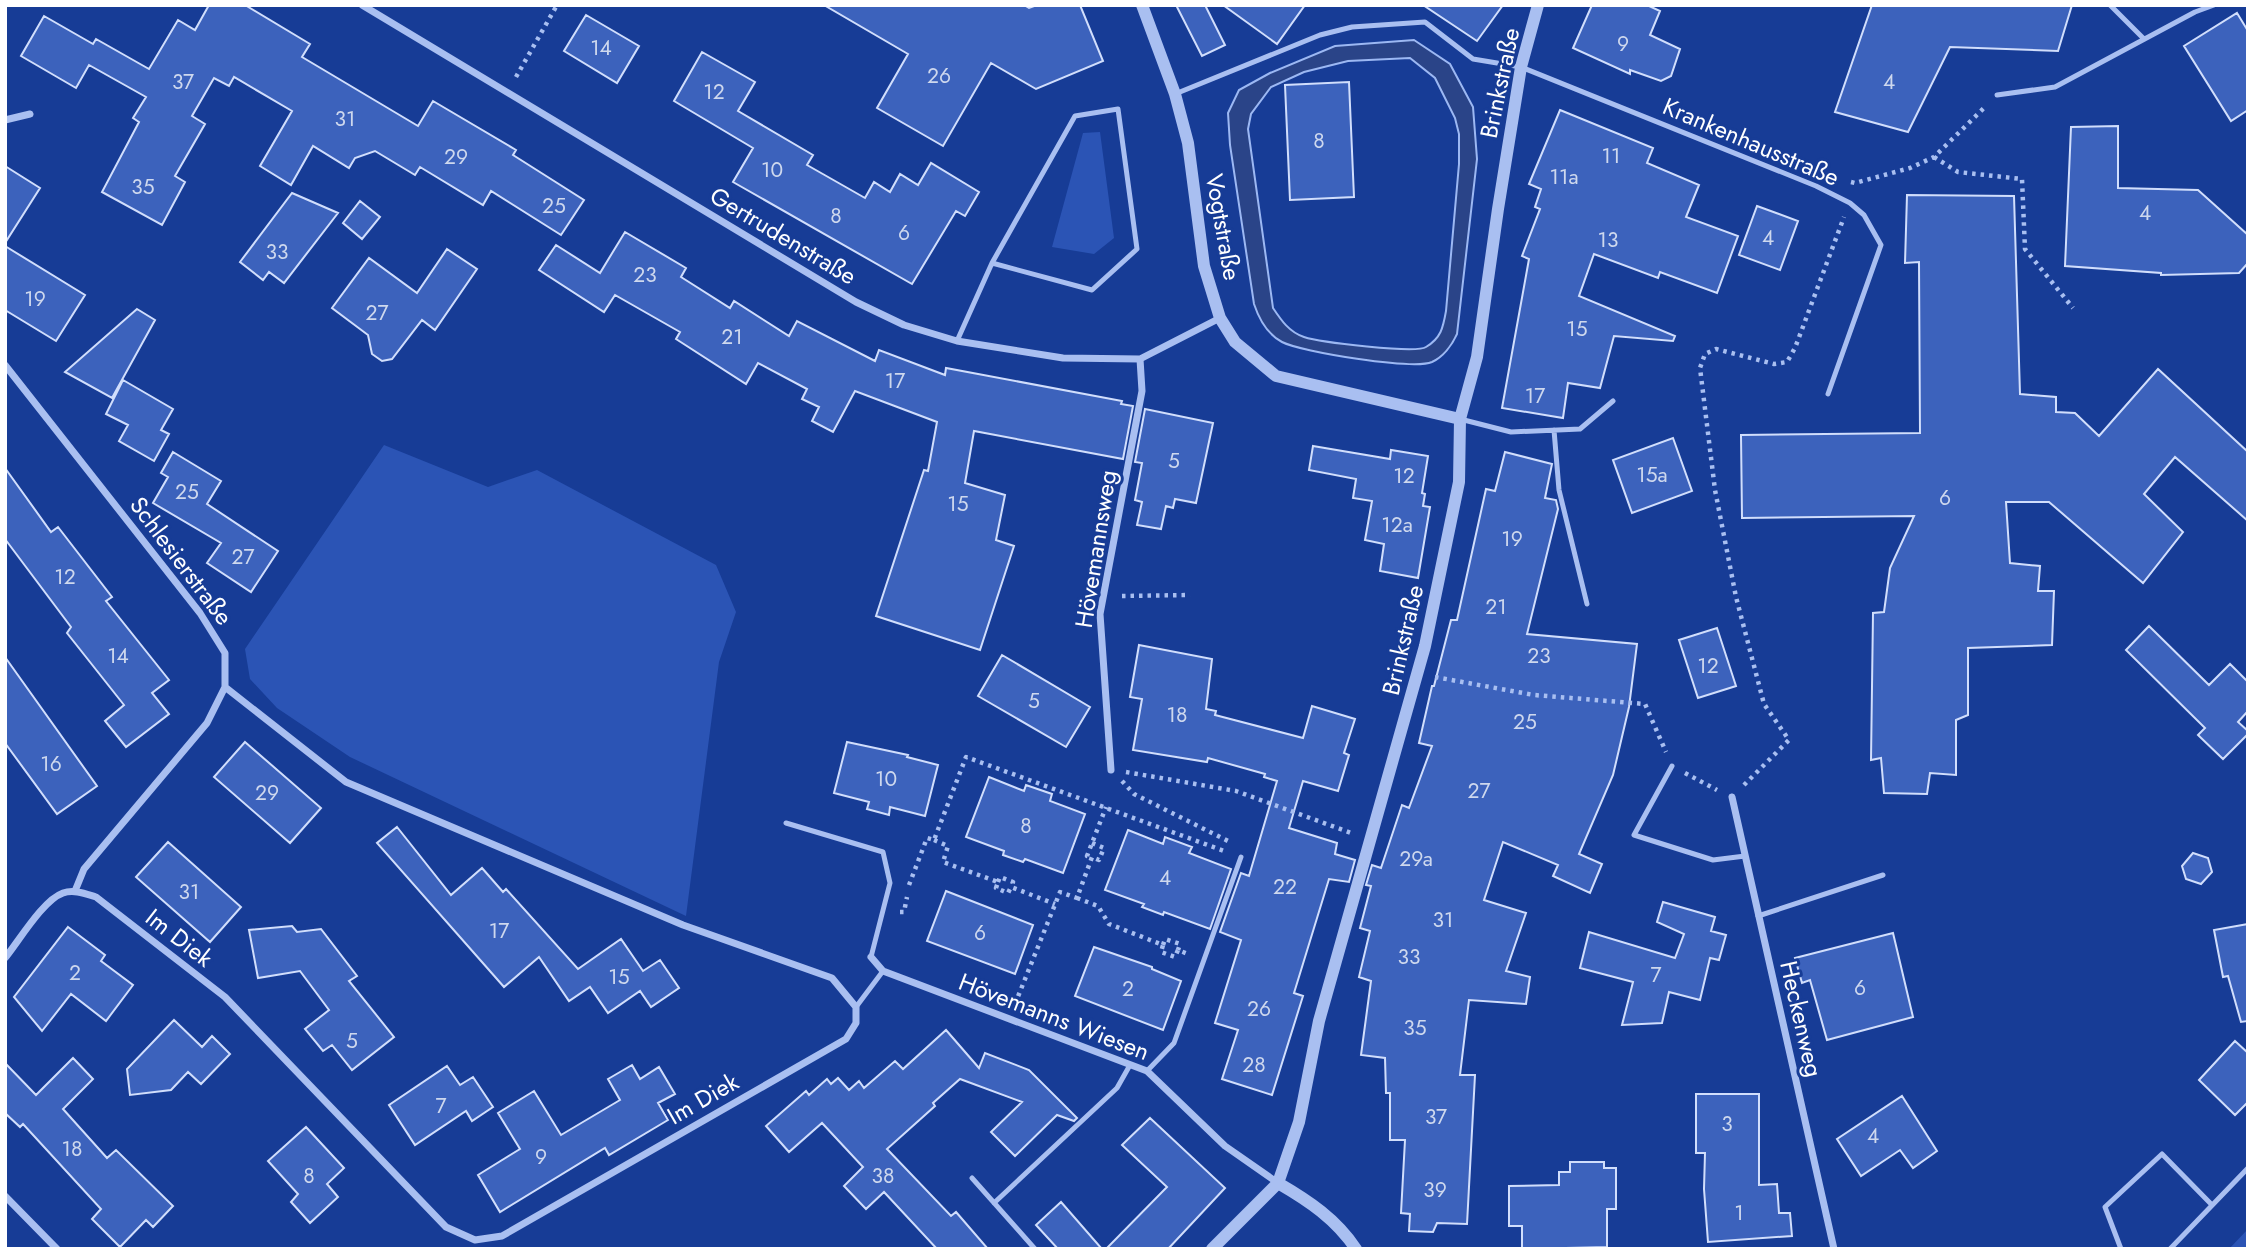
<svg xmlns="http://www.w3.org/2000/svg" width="2253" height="1254" viewBox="0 0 2253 1254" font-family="Jost,sans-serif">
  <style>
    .green { fill: #2b54b5 }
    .water { fill: #2a4488; stroke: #9cb8f3; stroke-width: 2; fill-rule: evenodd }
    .building { fill: #3c62bc; stroke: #d1defc; stroke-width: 2 }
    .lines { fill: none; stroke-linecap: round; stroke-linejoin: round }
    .path { stroke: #a9bff1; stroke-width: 4.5; stroke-dasharray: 3.5 5; stroke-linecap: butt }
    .service { stroke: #a9bff1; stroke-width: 5 }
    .minor { stroke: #a9bff1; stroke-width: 7 }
    .tertiary { stroke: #a9bff1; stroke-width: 12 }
    .labels { text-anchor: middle; stroke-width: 6; stroke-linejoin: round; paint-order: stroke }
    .number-label { font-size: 21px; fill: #ced8ee }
    .street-label { font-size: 24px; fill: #fff; stroke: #173c96 }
  </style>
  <rect width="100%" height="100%" fill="#173c96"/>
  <!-- green -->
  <path class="green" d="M 1100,132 L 1114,238 L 1094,254 L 1052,247 L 1083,133 Z
    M 384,445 L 488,487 L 537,470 L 716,565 L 736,612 L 719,662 L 686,916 L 350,757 L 277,708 L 250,679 L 245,649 Z
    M 2248,1229 L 2248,1249 L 2229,1249 Z"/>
  <!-- water -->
  <path class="water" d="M 1414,40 L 1450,64 L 1473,107 L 1477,159 L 1457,334 C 1452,345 1443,357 1432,362 C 1413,370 1301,352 1282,342 C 1267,334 1259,319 1254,304 L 1230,145 L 1228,113 L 1239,90 L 1270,73 L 1335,46 ZM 1410,58 L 1435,78 L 1455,118 L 1459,134 L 1459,164 L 1446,311 C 1443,328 1441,338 1426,347 C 1416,354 1319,342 1304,337 C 1289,332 1281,320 1273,308 L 1248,129 L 1251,114 L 1271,87 L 1304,72 L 1348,61 Z"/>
  <!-- building -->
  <path class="building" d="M 209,5 L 245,5 L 310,44 L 302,57 L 418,126 L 433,101 L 516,150 L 513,155 L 584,200 L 561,235 L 491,191 L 483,205 L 420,167 L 415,175 L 375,151 L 355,158 L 349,168 L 313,146 L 291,185 L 260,166 L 292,111 L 234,77 L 229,86 L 214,78 L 192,116 L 205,124 L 175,176 L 185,182 L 162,225 L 102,192 L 139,122 L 133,118 L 146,97 L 89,65 L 76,88 L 21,56 L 44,16 L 93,44 L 96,39 L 149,69 L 178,20 L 195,30 Z
    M 824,5 L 1024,5 L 1029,8 L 1037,5 L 1080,5 L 1103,61 L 1036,89 L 991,63 L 943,146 L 877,108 L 908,54 Z
    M 1176,5 L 1205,5 L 1225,45 L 1202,56 Z
    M 1223,5 L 1305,5 L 1277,44 Z
    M 1423,5 L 1503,5 L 1477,41 Z
    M 1592,5 L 1647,5 L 1660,11 L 1650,35 L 1680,49 L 1671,76 L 1661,81 L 1630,70 L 1630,74 L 1573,48 Z
    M 1872,5 L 2072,5 L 2058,51 L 1950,47 L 1908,132 L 1835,112 Z
    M 2237,13 L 2248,31 L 2248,110 L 2231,121 L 2184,46 Z
    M 586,15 L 639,46 L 617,83 L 564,51 Z
    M 702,52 L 755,82 L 738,111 L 813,155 L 807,165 L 865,198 L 874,182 L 890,192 L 900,174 L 918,185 L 931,163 L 979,192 L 965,216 L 956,211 L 912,284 L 733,182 L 753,148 L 674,101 Z
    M 1349,82 L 1354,197 L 1290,200 L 1285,85 Z
    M 1560,110 L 1653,148 L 1647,163 L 1699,185 L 1686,217 L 1738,236 L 1717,293 L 1660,272 L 1658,278 L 1594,254 L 1579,296 L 1675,336 L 1673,341 L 1614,336 L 1600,388 L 1568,383 L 1563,418 L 1502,408 L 1529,259 L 1522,256 L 1540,209 L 1535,207 L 1541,189 L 1529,184 Z
    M 2118,126 L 2118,188 L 2198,190 L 2248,235 L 2248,263 L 2239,273 L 2161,275 L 2161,273 L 2065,266 L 2071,127 Z
    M 5,166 L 40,188 L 5,243 Z
    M 292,193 L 338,213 L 284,283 L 269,272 L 263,280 L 240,262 Z
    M 1907,195 L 2014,196 L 2020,394 L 2056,397 L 2056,412 L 2075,413 L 2099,436 L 2158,369 L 2248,452 L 2248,521 L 2175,457 L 2144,494 L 2183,532 L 2143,583 L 2049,502 L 2006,502 L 2010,563 L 2040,566 L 2038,591 L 2054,591 L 2052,645 L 1968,648 L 1968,715 L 1956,720 L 1956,775 L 1930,773 L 1927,794 L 1884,793 L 1881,758 L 1871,760 L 1873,613 L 1884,612 L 1890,568 L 1914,516 L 1742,518 L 1741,435 L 1920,433 L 1919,262 L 1905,263 Z
    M 360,201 L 380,217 L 362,239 L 343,223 Z
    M 1757,206 L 1798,221 L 1780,270 L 1739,255 Z
    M 625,232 L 686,268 L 681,277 L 730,308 L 734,301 L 789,336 L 797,321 L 875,361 L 879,350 L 945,375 L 946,368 L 1122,401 L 1121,404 L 1133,406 L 1123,459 L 974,431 L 965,483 L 1005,495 L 996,540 L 1014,546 L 980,650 L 876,616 L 924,470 L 928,471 L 937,422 L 855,391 L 833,432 L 812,421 L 819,407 L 802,399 L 807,389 L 758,363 L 746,384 L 676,339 L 680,332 L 615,295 L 604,312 L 539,270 L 556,245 L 600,273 Z
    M 5,246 L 85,295 L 56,341 L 5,310 Z
    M 447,249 L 477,269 L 435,330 L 422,320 L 392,359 L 382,361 L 372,354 L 368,335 L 332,308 L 369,258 L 417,293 Z
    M 137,309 L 155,320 L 112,398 L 65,372 Z
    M 123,380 L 173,409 L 161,430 L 169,434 L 154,461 L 119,441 L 128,425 L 106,414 Z
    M 1145,409 L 1213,423 L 1196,503 L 1175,499 L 1173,508 L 1166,506 L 1161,529 L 1137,525 L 1142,502 L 1135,500 L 1142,463 L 1135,462 Z
    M 1673,438 L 1692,491 L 1632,513 L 1613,460 Z
    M 1313,446 L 1390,459 L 1391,450 L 1428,456 L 1422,493 L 1425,494 L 1423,506 L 1430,507 L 1418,578 L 1380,571 L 1384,544 L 1365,540 L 1372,501 L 1353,498 L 1356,479 L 1309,470 Z
    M 173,452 L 221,481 L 207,504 L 278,551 L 251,592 L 207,563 L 221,543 L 153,503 L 168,477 L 161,473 Z
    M 1505,452 L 1552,464 L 1545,498 L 1556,500 L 1558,509 L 1527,634 L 1637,644 L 1629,707 L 1613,775 L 1579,854 L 1602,864 L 1590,893 L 1553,876 L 1558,865 L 1503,842 L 1484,900 L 1526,913 L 1506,971 L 1530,977 L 1526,1004 L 1469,1000 L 1460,1075 L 1475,1075 L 1467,1224 L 1437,1223 L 1433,1232 L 1409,1231 L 1410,1214 L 1401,1213 L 1405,1140 L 1390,1140 L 1390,1093 L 1386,1093 L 1385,1058 L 1361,1055 L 1371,981 L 1359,977 L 1370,931 L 1360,928 L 1371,886 L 1366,885 L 1372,865 L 1381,868 L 1402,805 L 1409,808 L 1432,746 L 1419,743 L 1432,686 L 1434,686 L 1451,620 L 1457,620 L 1486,489 L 1495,491 Z
    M 5,468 L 51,532 L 58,527 L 112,597 L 106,601 L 169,680 L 152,693 L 169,714 L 126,747 L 105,721 L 124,705 L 67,633 L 71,627 L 5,539 Z
    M 2149,626 L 2209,685 L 2230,664 L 2248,682 L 2248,711 L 2238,722 L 2248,731 L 2248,734 L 2223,759 L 2198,735 L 2205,728 L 2126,650 Z
    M 1717,628 L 1736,686 L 1698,698 L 1679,640 Z
    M 1139,645 L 1212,659 L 1206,709 L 1216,711 L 1215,715 L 1303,738 L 1312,706 L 1355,719 L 1344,753 L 1349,755 L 1338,791 L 1303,781 L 1289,828 L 1337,843 L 1335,854 L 1355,860 L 1349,882 L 1329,879 L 1294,993 L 1303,996 L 1272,1095 L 1222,1079 L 1238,1030 L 1215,1023 L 1241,940 L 1220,932 L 1241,873 L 1249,876 L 1277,781 L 1264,777 L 1265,774 L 1208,758 L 1207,762 L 1133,750 L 1142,699 L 1130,697 Z
    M 1002,655 L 1090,707 L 1066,747 L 978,696 Z
    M 5,657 L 97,786 L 57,814 L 5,743 Z
    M 245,742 L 321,808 L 290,843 L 214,777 Z
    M 847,742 L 908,755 L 907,757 L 938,765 L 925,816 L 890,807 L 889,815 L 867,809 L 869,802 L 834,793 Z
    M 989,777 L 1024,791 L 1026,785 L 1052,794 L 1050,801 L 1085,814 L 1063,873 L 1025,859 L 1023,862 L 1003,855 L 1004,851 L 966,837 Z
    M 397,827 L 451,895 L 482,868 L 503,892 L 506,889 L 578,969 L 621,939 L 643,971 L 660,960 L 679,988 L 651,1007 L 640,991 L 608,1013 L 590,987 L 569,1001 L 539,957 L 504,987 L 377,843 Z
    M 1128,830 L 1163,844 L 1165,837 L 1192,847 L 1189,853 L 1231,869 L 1210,929 L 1164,912 L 1163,915 L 1142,907 L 1144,904 L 1105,890 Z
    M 168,842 L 241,907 L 210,942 L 136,877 Z
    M 2193,853 L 2208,858 L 2212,872 L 2201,884 L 2186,879 L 2182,866 Z
    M 946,891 L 1033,925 L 1015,974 L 927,941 Z
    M 1663,902 L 1715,917 L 1711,931 L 1726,935 L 1719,960 L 1710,958 L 1700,1000 L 1669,992 L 1662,1023 L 1622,1025 L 1633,982 L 1580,968 L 1589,932 L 1675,958 L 1684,934 L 1657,922 Z
    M 2248,924 L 2248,1021 L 2241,1022 L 2228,976 L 2223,977 L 2214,930 Z
    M 292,926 L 297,932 L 321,929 L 357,976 L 349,981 L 394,1037 L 352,1070 L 332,1045 L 323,1051 L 305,1029 L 329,1010 L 300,971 L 258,978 L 249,930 Z
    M 68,927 L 105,955 L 101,961 L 133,985 L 106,1021 L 71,994 L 42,1031 L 14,997 Z
    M 1893,933 L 1913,1017 L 1827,1040 L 1810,980 L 1802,983 L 1795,958 Z
    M 1094,947 L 1152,967 L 1152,969 L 1181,981 L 1163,1030 L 1075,996 Z
    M 174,1020 L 202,1047 L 212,1036 L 230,1054 L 201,1084 L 188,1072 L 171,1090 L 130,1095 L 127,1069 Z
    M 946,1030 L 979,1068 L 985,1053 L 1029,1070 L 1077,1118 L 1074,1121 L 1057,1115 L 1015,1156 L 991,1132 L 1022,1102 L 960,1079 L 933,1103 L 935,1106 L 887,1149 L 951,1216 L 956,1212 L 988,1249 L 937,1249 L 884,1192 L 866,1209 L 844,1186 L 863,1167 L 822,1123 L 789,1152 L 766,1126 L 806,1091 L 809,1095 L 827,1079 L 831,1084 L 838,1078 L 849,1090 L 859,1081 L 864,1088 L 895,1061 L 903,1069 Z
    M 2235,1041 L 2248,1053 L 2248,1102 L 2235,1115 L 2199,1080 Z
    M 73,1058 L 93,1079 L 63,1109 L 107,1158 L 116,1150 L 173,1206 L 153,1227 L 146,1220 L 120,1247 L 92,1219 L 101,1209 L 23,1124 L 20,1127 L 5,1113 L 5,1063 L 36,1095 Z
    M 632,1065 L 640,1079 L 659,1067 L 675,1094 L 658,1103 L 668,1120 L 609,1155 L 605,1148 L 500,1212 L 478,1175 L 520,1149 L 498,1113 L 534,1091 L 561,1135 L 620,1100 L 608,1079 Z
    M 447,1066 L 460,1085 L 473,1077 L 493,1107 L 472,1121 L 466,1111 L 415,1145 L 389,1105 Z
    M 1696,1094 L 1759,1094 L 1759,1185 L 1777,1184 L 1779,1213 L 1790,1213 L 1792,1236 L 1708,1242 L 1704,1189 L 1705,1153 L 1696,1153 Z
    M 1902,1096 L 1937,1151 L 1913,1168 L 1900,1150 L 1861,1176 L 1837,1139 Z
    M 1150,1118 L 1225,1188 L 1168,1249 L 1106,1249 L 1167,1187 L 1122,1145 Z
    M 306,1127 L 344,1168 L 327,1184 L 338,1197 L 310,1223 L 291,1202 L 298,1194 L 268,1161 Z
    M 1570,1162 L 1604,1162 L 1604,1168 L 1616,1168 L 1616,1209 L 1607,1209 L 1607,1247 L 1522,1249 L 1522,1226 L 1509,1226 L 1509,1186 L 1559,1185 L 1559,1172 L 1570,1172 Z
    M 1061,1202 L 1102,1249 L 1058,1249 L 1036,1225 Z"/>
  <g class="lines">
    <!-- path -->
    <path class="path" d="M 516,77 L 557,5
      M 1934,157 L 1958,172 L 2022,179 L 2025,249 L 2073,308
      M 1851,182 L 1855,183 L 1910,168 L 1934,157 L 1985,107
      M 1122,596 L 1190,595
      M 1435,677 L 1534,695 L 1645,704 L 1666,752
      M 1126,772 L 1236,791 L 1354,834
      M 1685,773 L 1717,790
      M 1122,781 L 1134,794 L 1232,843
      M 1744,785 L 1789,740 L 1764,704 L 1736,597 L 1715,490 L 1700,368 L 1705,354 L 1716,349 L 1774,364 L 1787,362 L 1795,348 L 1844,217
      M 934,840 L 948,846 L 943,862 L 998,882 L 996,888 L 1008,893 L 1011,887 L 1055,904
      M 1092,843 L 1104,848 L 1099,860 L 1092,857
      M 998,882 L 1000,877 L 1013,882 L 1011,887
      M 909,885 L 927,838 L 934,840 L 966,757 L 1227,852
      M 1077,898 L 1098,906 L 1109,924 L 1163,945 L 1161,952 L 1175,957 L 1178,950 L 1188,954
      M 900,912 L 904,912 L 907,897
      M 1163,945 L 1165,939 L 1180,944 L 1178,950
      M 1015,1004 L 1060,892 L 1077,898 L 1092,857 L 1087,856 L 1106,807"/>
    <!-- service -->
    <path class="service" d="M 2110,5 L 2144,39
      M 1175,94 L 1320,35 L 1352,27 L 1425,22 L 1473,59 L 1521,67 L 1816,186 L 1850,203 L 1864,215 L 1881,245 L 1828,394
      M 1997,95 L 2055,87 L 2195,12 L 2214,5
      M 957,341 L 992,263 L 1075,116 L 1118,109 L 1137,249 L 1092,290 L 992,263
      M 1460,419 L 1511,432 L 1580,429 L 1613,401
      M 1554,430 L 1559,490 L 1587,604
      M 1672,766 L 1634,835 L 1713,860 L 1745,856
      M 786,823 L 883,852 L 890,883 L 871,957
      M 1758,916 L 1883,875
      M 856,1007 L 883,971
      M 1147,1071 L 1174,1043 L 1241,857
      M 972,1178 L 1035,1249
      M 994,1203 L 1117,1088 L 1130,1065
      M 2121,1249 L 2105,1207 L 2162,1154 L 2212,1205
      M 2170,1249 L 2248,1168"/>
    <!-- minor -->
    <path class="minor" d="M 362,5 L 856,302 L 904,325 L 957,341 L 1063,358 L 1140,359 L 1220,318
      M 5,120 L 30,114
      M 5,365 L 200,613 L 225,653 L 225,687 L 207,723 L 84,869 L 75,891
      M 1111,770 L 1100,614 L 1142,391 L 1140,359
      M 1732,797 L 1834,1249
      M 871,957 L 883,971 L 1147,1071 L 1225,1146 L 1278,1183
      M 5,958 C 19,941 43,900 63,893 C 74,889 86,894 96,897 L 225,997 L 446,1227 L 475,1240 L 502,1236 L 846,1039 L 856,1023 L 856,1007 L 832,978 L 683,925 L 346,782 L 225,687
      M 5,1196 L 57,1249"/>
    <!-- tertiary -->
    <path class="tertiary" d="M 1142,5 L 1175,94 L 1188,143 L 1204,266 L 1220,318 L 1235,342 L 1276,376 L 1460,419
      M 1278,1183 C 1309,1201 1336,1219 1356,1249
      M 1212,1249 L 1278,1183 L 1299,1122 L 1319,1021 L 1425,646 L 1459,482 L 1460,419 L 1477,357 L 1498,209 L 1521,67 L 1538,5"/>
  </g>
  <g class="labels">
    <!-- number labels -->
    <g class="number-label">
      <text x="1623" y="51">9</text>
      <text x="601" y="55">14</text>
      <text x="939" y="83">26</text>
      <text x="183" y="89">37</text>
      <text x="1889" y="89">4</text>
      <text x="714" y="99">12</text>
      <text x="345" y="126">31</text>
      <text x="1319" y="148">8</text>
      <text x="1611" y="163">11</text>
      <text x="456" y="164">29</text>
      <text x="772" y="177">10</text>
      <text x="1564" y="184">11a</text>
      <text x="143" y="194">35</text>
      <text x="554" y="213">25</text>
      <text x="2145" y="220">4</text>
      <text x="836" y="223">8</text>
      <text x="904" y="240">6</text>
      <text x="1768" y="245">4</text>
      <text x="1608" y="247">13</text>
      <text x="277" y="259">33</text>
      <text x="645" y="282">23</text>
      <text x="35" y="306">19</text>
      <text x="377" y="320">27</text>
      <text x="1577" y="336">15</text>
      <text x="732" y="344">21</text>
      <text x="895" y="388">17</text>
      <text x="1535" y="403">17</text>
      <text x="1174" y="468">5</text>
      <text x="1652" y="482">15a</text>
      <text x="1404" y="483">12</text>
      <text x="187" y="499">25</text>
      <text x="1945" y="505">6</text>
      <text x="958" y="511">15</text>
      <text x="1397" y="532">12a</text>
      <text x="1512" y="546">19</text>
      <text x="243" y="564">27</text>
      <text x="65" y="584">12</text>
      <text x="1496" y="614">21</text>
      <text x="118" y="663">14</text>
      <text x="1539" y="663">23</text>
      <text x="1708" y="673">12</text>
      <text x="1034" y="708">5</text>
      <text x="1177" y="722">18</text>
      <text x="1525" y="729">25</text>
      <text x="51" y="771">16</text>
      <text x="886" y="786">10</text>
      <text x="1479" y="798">27</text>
      <text x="267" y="800">29</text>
      <text x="1026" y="833">8</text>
      <text x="1416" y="866">29a</text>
      <text x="1165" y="885">4</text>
      <text x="1285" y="894">22</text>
      <text x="189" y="899">31</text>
      <text x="1443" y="927">31</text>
      <text x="499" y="938">17</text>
      <text x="980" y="940">6</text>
      <text x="1409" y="964">33</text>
      <text x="75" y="980">2</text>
      <text x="1656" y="982">7</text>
      <text x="619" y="984">15</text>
      <text x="1860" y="995">6</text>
      <text x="1128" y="996">2</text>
      <text x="1259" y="1016">26</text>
      <text x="1415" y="1035">35</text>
      <text x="352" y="1048">5</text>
      <text x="1254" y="1072">28</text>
      <text x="441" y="1113">7</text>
      <text x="1436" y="1124">37</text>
      <text x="1727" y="1131">3</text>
      <text x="1873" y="1143">4</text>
      <text x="72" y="1156">18</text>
      <text x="541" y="1164">9</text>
      <text x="309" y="1183">8</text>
      <text x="883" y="1183">38</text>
      <text x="1435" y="1197">39</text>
      <text x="1739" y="1220">1</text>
    </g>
    <!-- street labels -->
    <g class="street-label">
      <text transform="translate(1500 83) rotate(-78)" y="8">Brinkstraße</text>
      <text transform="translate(1751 142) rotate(23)" y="8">Krankenhausstraße</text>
      <text transform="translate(1223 227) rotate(80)" y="8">Vogtstraße</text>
      <text transform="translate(783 236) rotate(31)" y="8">Gertrudenstraße</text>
      <text transform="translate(1096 549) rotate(-81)" y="8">Hövemannsweg</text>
      <text transform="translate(181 561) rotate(53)" y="8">Schlesierstraße</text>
      <text transform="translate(1403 640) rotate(-77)" y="8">Brinkstraße</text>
      <text transform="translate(179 938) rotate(38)" y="8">Im Diek</text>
      <text transform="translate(1054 1017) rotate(21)" y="8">Hövemanns Wiesen</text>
      <text transform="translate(1801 1019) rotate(77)" y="8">Heckenweg</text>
      <text transform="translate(703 1099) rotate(-30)" y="8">Im Diek</text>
    </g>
  </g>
  <!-- border -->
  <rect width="2253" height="1254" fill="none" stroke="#ffffff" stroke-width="14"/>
</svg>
